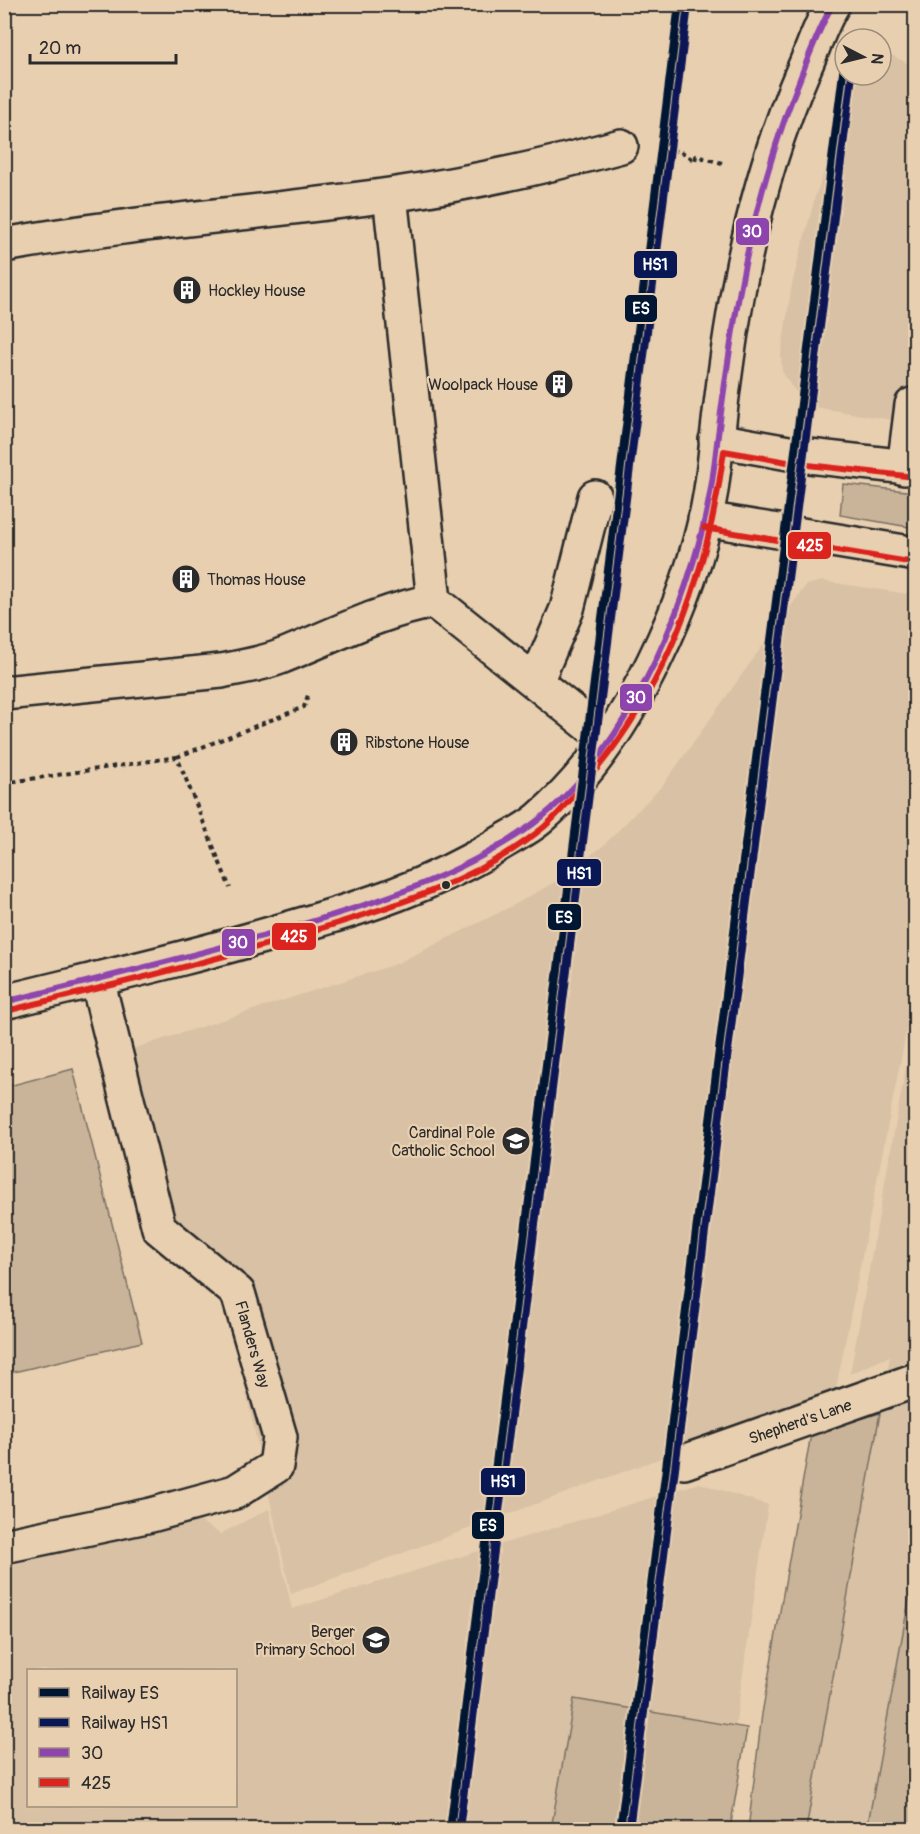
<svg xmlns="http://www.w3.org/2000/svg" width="920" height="1834" viewBox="0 0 920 1834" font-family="Pangolin,sans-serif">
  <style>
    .built { fill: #d8c1a5; fill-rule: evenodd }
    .green { fill: #c9b49a; stroke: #7a7062; stroke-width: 1.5 }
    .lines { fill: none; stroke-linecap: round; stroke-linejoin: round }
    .minor-casing { stroke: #2b2b2b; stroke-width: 38 }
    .major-casing { stroke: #2b2b2b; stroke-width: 38 }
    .path { stroke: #2b2b2b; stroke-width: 4; stroke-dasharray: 4.5 4.5; stroke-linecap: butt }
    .minor { stroke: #e8cfb0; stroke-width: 33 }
    .major { stroke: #e8cfb0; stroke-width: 33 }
    .bus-1-casing { stroke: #e8cfb0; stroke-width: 10 }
    .bus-2-casing { stroke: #e8cfb0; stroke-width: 10 }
    .bus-1 { stroke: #8e44ad; stroke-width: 6 }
    .bus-2 { stroke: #dc241f; stroke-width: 6 }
    .rail-1-casing { stroke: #e8cfb0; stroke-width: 12 }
    .rail-2-casing { stroke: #e8cfb0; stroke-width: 12 }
    .rail-1 { stroke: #011633; stroke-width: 8 }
    .rail-2 { stroke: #091855; stroke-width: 8 }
    .bus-dot { fill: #2b2b2b; stroke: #e8cfb0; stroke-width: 2 }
    .labels { text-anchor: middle; stroke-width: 4.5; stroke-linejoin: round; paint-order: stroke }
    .poi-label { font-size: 16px; fill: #2b2b2b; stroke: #e8cfb0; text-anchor: start }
    .street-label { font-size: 16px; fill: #2b2b2b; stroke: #e8cfb0 }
    .line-badge { stroke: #e8cfb0; stroke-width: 2 }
    .badge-label { font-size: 16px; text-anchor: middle; font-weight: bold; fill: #fff }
  </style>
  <rect width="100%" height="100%" fill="#e8cfb0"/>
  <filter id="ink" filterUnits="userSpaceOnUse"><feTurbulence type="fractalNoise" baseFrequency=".0167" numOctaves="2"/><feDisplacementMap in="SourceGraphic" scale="12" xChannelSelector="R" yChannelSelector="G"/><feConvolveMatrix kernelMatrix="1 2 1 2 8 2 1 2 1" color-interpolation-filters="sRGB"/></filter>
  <g filter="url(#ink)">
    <!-- built -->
    <path class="built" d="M 881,50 L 915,67 L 915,424 L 809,406 L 791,386 L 782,371 L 781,355 L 792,284 L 815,197 L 860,75 L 881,75 Z
      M 822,581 L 915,595 L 915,987 L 835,1394 L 291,1594 L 223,1289 L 167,1231 L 126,1051 L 396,964 L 512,906 L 555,882 L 603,846 L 663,785 L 806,585 Z
      M 915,1017 L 915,1567 L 867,1829 L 806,1830 L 890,1356 L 850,1374 Z
      M 699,1483 L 768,1505 L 720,1829 L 5,1830 L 5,1567 L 194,1517 L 220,1534 L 269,1509 L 292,1609 ZM 28,1670 L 236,1670 L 236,1806 L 28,1806 Z"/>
    <!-- green -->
    <path class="green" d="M 843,484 L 915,492 L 915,528 L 840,515 Z
      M 73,1069 L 142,1342 L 5,1374 L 5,1087 Z
      M 880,1413 L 806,1829 L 748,1830 L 762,1714 L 811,1434 Z
      M 915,1567 L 915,1803 L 911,1829 L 867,1829 Z
      M 574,1699 L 747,1728 L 730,1829 L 551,1829 Z"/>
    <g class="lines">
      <!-- minor casing -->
      <g class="minor-casing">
        <path id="minor" d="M 390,195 L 434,601
          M 4,245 C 132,222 261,213 389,195 C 467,184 544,167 621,146
          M 904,468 L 912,405
          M 536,682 L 567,609 L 595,497
          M 4,693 L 221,671 C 241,667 262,664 280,657 C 331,637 379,611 434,601 L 608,740
          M 684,1462 L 916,1380
          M 4,1546 L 151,1515 L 235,1492 L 276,1466 L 280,1437 L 238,1293 L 159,1228 L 97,979"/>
      </g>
      <!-- major casing -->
      <g class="major-casing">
        <path id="major" d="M 716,440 L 800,455 L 916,468
          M 705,519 L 916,554
          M 4,1002 C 101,978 198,956 294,927 C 364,907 433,885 496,846 C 510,837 526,830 539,819 C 588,777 626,719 654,661 C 684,600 707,535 714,467 C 728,330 748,198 803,71 C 813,49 820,25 833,4"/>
      </g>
      <!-- path -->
      <path class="path" d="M 663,150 L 679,151 L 695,161 L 696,156 L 722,163
        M 177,757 L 304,707 L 309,692
        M 4,783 L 177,757 L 230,888"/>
      <!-- minor -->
      <use href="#minor" class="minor"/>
      <!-- major -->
      <use href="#major" class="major"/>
      <!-- bus-1 casing -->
      <g class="bus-1-casing">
        <path id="bus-1" d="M 4,1002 C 99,979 193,956 287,929 C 372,904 460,877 533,824 C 630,753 700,583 714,467 C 730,336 748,208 798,84 C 808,58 818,30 833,4"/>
      </g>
      <!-- bus-2 casing -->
      <g class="bus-2-casing">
        <path id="bus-2" d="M 704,528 L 915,563
          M 6,1011 C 108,986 211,962 312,931 C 392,907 478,881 544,827 C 559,814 572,798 585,783 C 667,689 708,573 724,451 L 799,464 L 915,477"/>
      </g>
      <!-- bus-1 -->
      <use href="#bus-1" class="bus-1"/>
      <!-- bus-2 -->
      <use href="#bus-2" class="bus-2"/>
      <!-- rail-1 casing -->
      <g class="rail-1-casing">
        <path id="rail-1" d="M 450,1830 L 679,4
          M 620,1830 L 845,57"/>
      </g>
      <!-- rail-2 casing -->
      <g class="rail-2-casing">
        <path id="rail-2" d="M 459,1830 L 688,5
          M 629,1830 L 852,75"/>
      </g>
      <!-- rail-1 -->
      <use href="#rail-1" class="rail-1"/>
      <!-- rail-2 -->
      <use href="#rail-2" class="rail-2"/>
    </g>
  </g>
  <!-- icons -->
  <defs>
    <g id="building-disc" transform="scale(1.5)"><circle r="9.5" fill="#2b2b2b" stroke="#e8cfb0"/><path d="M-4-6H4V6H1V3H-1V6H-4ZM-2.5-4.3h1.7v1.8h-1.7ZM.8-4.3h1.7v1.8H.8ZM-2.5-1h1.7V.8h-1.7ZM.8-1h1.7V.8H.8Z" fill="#fff"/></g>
    <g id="school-disc" transform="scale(1.5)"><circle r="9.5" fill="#2b2b2b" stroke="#e8cfb0"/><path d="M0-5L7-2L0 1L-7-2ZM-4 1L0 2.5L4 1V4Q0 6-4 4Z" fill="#fff"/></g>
  </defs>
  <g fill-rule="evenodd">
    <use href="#building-disc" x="187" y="290"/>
    <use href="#building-disc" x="559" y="384"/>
    <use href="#building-disc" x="186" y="579"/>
    <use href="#building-disc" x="344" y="742"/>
    <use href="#school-disc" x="516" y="1141"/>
    <use href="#school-disc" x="376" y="1640"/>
  </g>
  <!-- markers -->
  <circle class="bus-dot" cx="446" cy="885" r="5"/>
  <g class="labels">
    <!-- poi labels -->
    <g class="poi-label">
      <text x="208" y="296">Hockley House</text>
      <text x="538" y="390" text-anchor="end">Woolpack House</text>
      <text x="207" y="585">Thomas House</text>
      <text x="365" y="748">Ribstone House</text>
      <text x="495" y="1138" text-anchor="end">Cardinal Pole<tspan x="495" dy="18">Catholic School</tspan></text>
      <text x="355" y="1637" text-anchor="end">Berger<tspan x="355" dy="18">Primary School</tspan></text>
    </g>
    <!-- street labels -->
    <g class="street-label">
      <text transform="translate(253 1344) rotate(74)" y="6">Flanders Way</text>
      <text transform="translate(800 1421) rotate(-19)" y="6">Shepherd's Lane</text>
    </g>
  </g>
  <g class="line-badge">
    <rect x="735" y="217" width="35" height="29" rx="6" fill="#8e44ad"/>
    <rect x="633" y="250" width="45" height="29" rx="6" fill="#091855"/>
    <rect x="624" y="294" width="34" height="29" rx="6" fill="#011633"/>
    <rect x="787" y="531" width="45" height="29" rx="6" fill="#dc241f"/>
    <rect x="619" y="683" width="34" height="29" rx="6" fill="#8e44ad"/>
    <rect x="556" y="858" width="46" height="29" rx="6" fill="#091855"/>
    <rect x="547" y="903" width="35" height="28" rx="6" fill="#011633"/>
    <rect x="271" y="922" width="46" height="29" rx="6" fill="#dc241f"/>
    <rect x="221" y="928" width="35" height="29" rx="6" fill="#8e44ad"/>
    <rect x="480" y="1467" width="46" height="29" rx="6" fill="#091855"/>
    <rect x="471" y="1511" width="34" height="29" rx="6" fill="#011633"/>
  </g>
  <g class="badge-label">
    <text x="752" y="237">30</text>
    <text x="655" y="270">HS1</text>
    <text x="641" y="314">ES</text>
    <text x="810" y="551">425</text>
    <text x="636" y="703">30</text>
    <text x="579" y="879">HS1</text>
    <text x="564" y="923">ES</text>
    <text x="294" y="942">425</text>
    <text x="238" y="948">30</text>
    <text x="503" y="1487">HS1</text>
    <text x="488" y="1531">ES</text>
  </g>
  <!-- margin -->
  <rect width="920" height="1834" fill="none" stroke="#e8cfb0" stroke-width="24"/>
  <rect x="12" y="12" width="896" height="1810" fill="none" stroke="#2b2b2b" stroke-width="2" filter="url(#ink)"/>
  <!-- legend -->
  <rect x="27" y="1669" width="210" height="138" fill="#e8cfb0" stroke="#9c8d7b" stroke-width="1.5"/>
  <rect x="39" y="1688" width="30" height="9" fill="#011633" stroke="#9c8d7b" stroke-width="1.5"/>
  <text x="81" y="1699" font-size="18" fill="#2b2b2b">Railway ES</text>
  <rect x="39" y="1718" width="30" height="9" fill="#091855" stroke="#9c8d7b" stroke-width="1.5"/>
  <text x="81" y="1729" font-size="18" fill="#2b2b2b">Railway HS1</text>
  <rect x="39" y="1748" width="30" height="9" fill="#8e44ad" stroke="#9c8d7b" stroke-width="1.5"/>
  <text x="81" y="1759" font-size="18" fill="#2b2b2b">30</text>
  <rect x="39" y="1778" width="30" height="9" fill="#dc241f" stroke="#9c8d7b" stroke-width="1.5"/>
  <text x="81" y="1789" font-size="18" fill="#2b2b2b">425</text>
  <!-- north arrow -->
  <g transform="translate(863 57) rotate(97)"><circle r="28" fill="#e8cfb0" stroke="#9c8d7b" stroke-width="1.5"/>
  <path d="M0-4.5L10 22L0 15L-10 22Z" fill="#2b2b2b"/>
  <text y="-9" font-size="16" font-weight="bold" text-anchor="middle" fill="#2b2b2b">N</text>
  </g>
  <!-- scale -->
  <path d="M30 54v9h146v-9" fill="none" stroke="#2b2b2b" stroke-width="3"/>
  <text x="39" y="54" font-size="18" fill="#2b2b2b" stroke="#e8cfb0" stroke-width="4.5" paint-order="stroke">20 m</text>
</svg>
